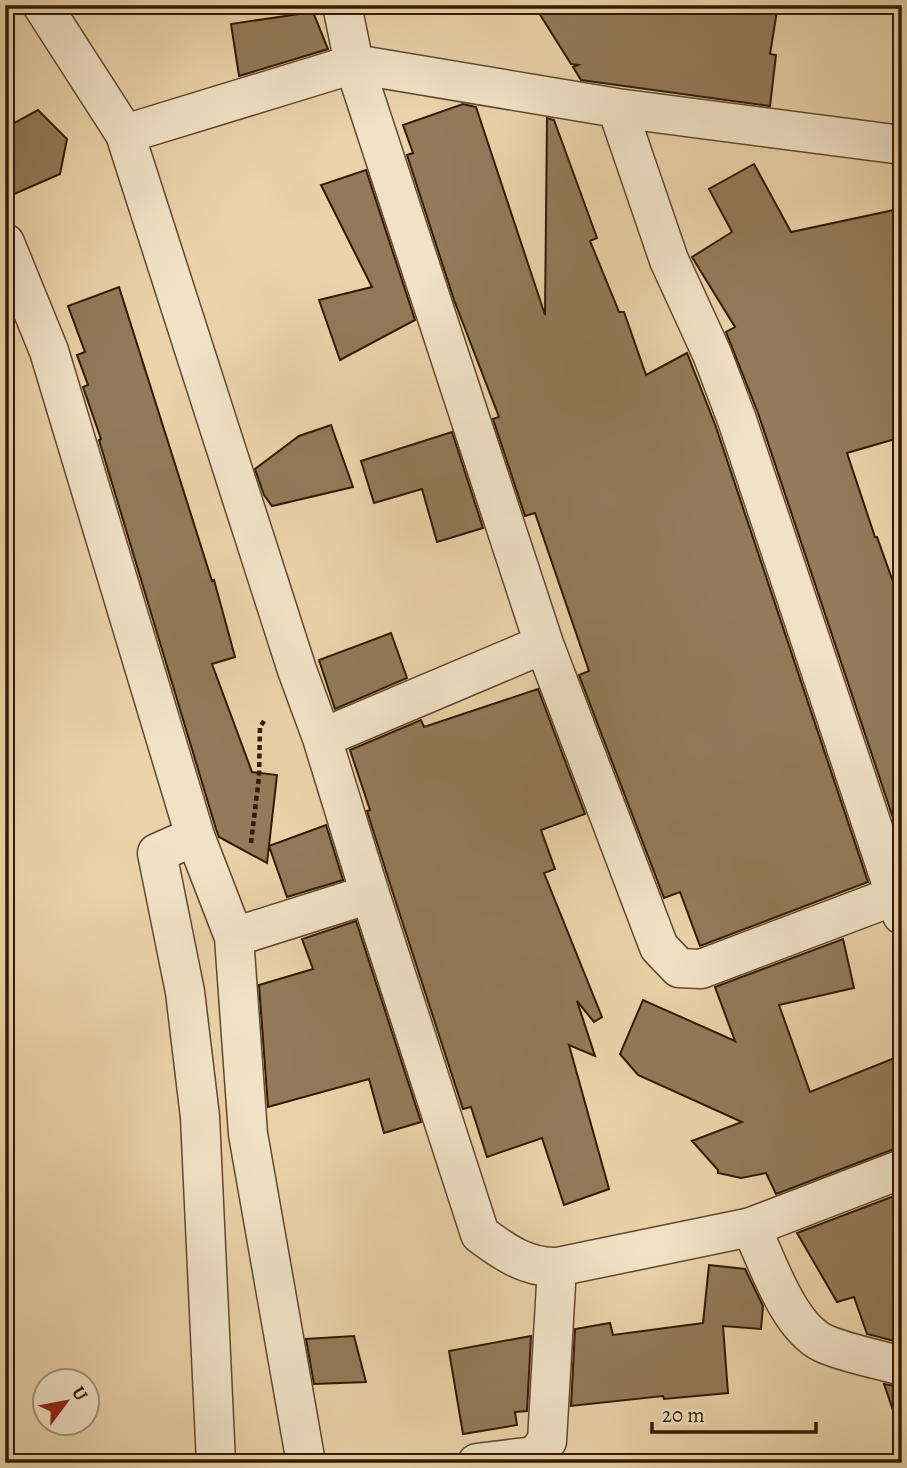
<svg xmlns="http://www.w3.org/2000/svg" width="907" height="1468" viewBox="0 0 907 1468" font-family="Alegreya,serif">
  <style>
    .building { fill: #927a5a; stroke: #321b05; stroke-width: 2 }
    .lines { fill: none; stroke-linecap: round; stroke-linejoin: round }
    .minor-casing { stroke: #60492e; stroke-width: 41 }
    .path { stroke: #321b05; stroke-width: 4.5; stroke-dasharray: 5 3.5; stroke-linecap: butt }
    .minor { stroke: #f1e2c7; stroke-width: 38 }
  </style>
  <rect width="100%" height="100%" fill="#ead2a9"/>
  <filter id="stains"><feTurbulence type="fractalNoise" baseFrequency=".00286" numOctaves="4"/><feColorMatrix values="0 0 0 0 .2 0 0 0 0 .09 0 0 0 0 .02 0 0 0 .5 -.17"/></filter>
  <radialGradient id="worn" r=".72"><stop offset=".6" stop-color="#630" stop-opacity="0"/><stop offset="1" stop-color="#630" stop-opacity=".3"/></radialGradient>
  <!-- building -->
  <path class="building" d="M 534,5 L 778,5 L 770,54 L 776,55 L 770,106 L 581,80 L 573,67 L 578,65 L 571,64 Z
    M 313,12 L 328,49 L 239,76 L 231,24 Z
    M 463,104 L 476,107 L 545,315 L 547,118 L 554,120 L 597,238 L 590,241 L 619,312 L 624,312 L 646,375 L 687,353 L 716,427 L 868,882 L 700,946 L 680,892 L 664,898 L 579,675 L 589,671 L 535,513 L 525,516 L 493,419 L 499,417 L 454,300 L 407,155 L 413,153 L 403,125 Z
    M 38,110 L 67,139 L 60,174 L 5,198 L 5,128 Z
    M 754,164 L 791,232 L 894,210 L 902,244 L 902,437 L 847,453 L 875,537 L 877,537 L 902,607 L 902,845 L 758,413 L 726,332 L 735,327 L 692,257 L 732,232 L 709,189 Z
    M 366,170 L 415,320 L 340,360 L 319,300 L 372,287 L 321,185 Z
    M 119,287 L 212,581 L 214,580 L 235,657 L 212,664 L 252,772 L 277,775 L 269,846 L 326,825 L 343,880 L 287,897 L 269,846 L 267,863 L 219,837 L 216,829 L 99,440 L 101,439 L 83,387 L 88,385 L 77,355 L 85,352 L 68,306 Z
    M 331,425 L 353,487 L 272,506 L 264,495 L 255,469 L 299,436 Z
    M 452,432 L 483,528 L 437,542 L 422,489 L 374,503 L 361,461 Z
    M 391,633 L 407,678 L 335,709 L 319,660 Z
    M 538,689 L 585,814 L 541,830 L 555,869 L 544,873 L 602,1017 L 594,1022 L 577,1001 L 595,1056 L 569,1045 L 609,1189 L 564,1205 L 542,1138 L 487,1157 L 471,1107 L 463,1109 L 391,887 L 367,811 L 370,810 L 350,750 L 421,720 L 424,727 Z
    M 356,921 L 421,1122 L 384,1133 L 369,1079 L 268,1107 L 259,985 L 313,969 L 302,939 Z
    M 843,939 L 854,988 L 779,1005 L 810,1092 L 902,1055 L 902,1148 L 894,1149 L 776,1194 L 766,1173 L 741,1178 L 718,1173 L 718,1170 L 692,1141 L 742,1122 L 638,1075 L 620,1054 L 643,1000 L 735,1041 L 715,987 Z
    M 902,1193 L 902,1343 L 867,1334 L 854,1297 L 837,1302 L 797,1233 Z
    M 709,1265 L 745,1269 L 763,1306 L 761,1329 L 723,1326 L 728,1393 L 664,1399 L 663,1396 L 571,1406 L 575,1329 L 610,1323 L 613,1335 L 703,1323 Z
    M 354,1336 L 366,1382 L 314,1384 L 306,1339 Z
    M 531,1336 L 527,1411 L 515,1412 L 517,1425 L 463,1434 L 449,1351 Z
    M 884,1384 L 902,1387 L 902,1414 L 895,1416 Z"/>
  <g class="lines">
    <!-- minor casing -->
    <g class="minor-casing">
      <path id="minor" d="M 42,5 L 125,134 L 297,670 L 322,738 L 370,894 L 480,1234 C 504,1252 527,1268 557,1267 L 751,1227 L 902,1169
        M 342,5 L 354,64 L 544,644 L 659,947 L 679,968 L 701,969 L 902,893
        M 617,108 L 669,260 L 712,354 L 737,420 L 902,915
        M 125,134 L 354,64 L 617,108 L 902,145
        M 5,243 L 49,351 L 195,836 L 234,937 L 248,1134 L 306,1463
        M 322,738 L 544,644
        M 195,836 L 157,853 L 185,992 L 200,1117 L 216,1463
        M 234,937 L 370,894
        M 751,1227 C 767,1261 788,1326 823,1343 C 844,1353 878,1359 902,1366
        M 477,1463 L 535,1456 L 547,1441 L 557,1267"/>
    </g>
    <!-- path -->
    <path class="path" d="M 251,843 L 259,777 L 260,727 L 264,721"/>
    <!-- minor -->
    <use href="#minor" class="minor"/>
  </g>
  <!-- margin -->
  <rect width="907" height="1468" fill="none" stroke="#ead2a9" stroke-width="28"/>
  <rect x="7" y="7" width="893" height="1454" fill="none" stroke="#321b05" stroke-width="3.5"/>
  <rect x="14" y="14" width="879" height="1440" fill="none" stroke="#321b05" stroke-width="2"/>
  <!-- north arrow -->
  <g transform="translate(66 1402) rotate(58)"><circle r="33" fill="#f1e2c7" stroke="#a59279" stroke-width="2"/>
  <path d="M0-5L12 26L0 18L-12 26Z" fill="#8f2418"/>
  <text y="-10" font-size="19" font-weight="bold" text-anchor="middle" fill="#321b05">U</text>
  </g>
  <!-- scale -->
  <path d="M652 1422v10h164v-10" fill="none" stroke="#321b05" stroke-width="3.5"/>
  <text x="662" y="1422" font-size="21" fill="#321b05" stroke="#f1e2c7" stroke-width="5" paint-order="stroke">20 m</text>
  <rect width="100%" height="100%" filter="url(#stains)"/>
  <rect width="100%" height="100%" fill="url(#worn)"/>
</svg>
